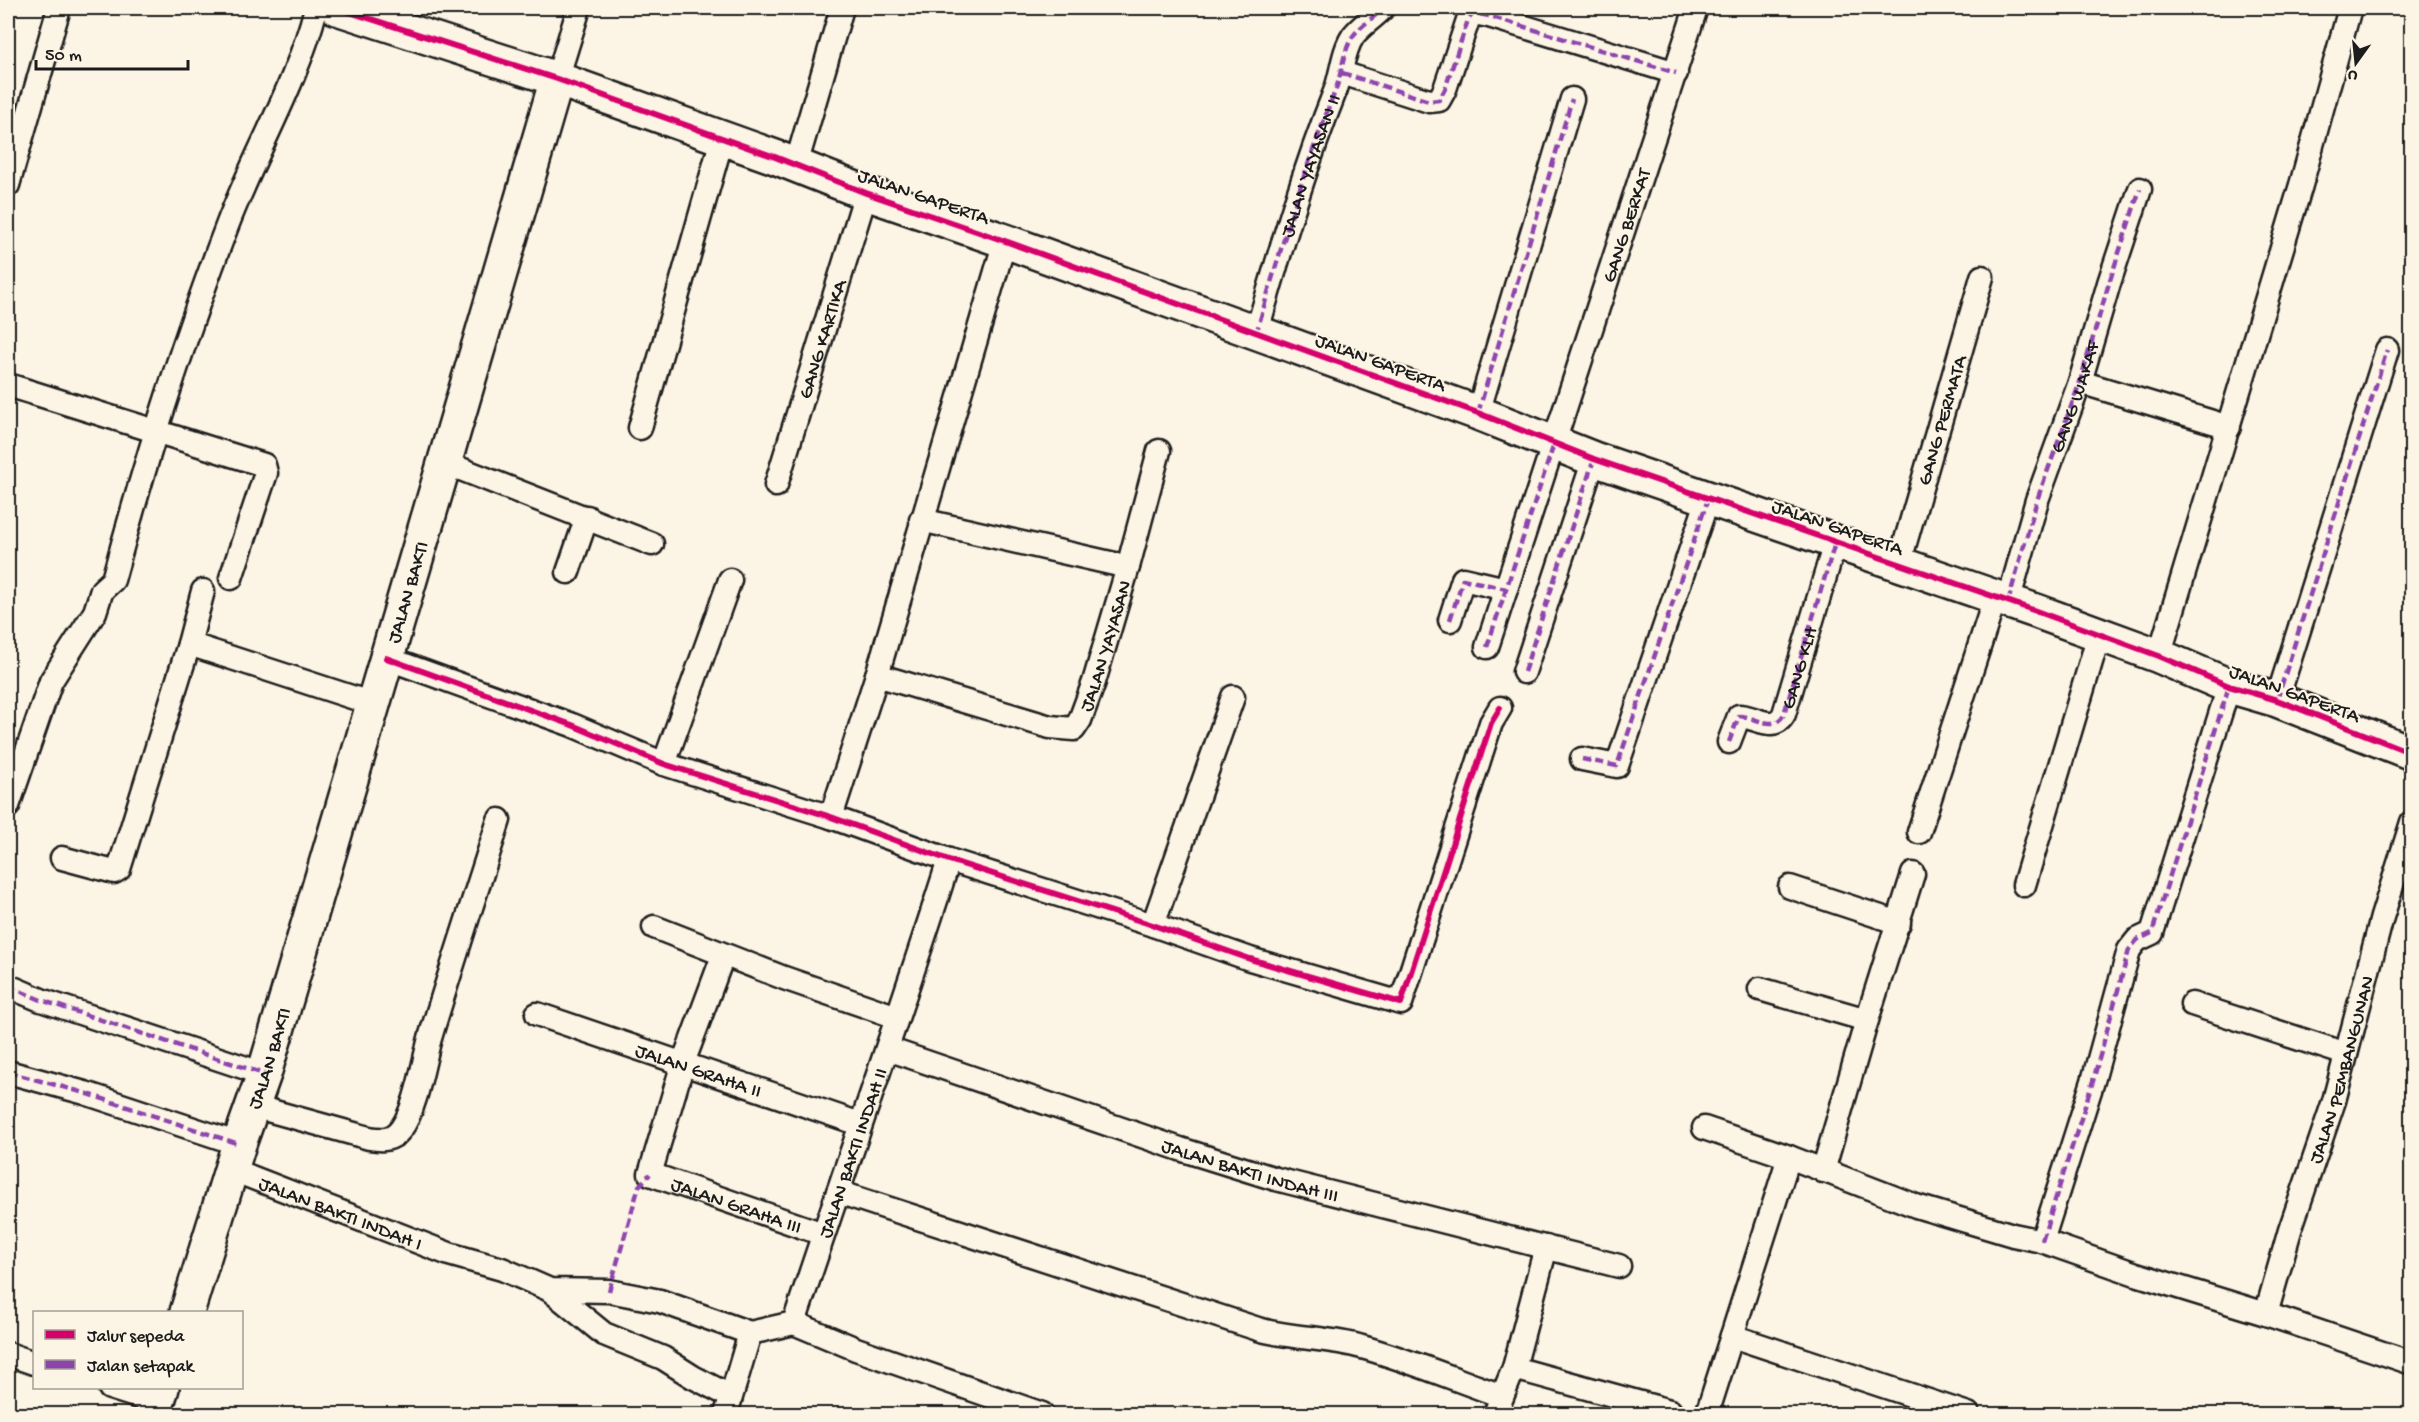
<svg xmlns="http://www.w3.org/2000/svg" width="2419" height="1422" viewBox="0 0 2419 1422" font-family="'Gochi Hand',sans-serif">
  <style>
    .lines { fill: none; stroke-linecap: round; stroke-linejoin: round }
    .street-casing { stroke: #1c1c1c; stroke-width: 27 }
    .secondary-casing { stroke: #1c1c1c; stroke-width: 38 }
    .street { stroke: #fcf5e5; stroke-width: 22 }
    .secondary { stroke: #fcf5e5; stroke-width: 33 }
    .quiet { stroke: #8e44ad; stroke-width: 4.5; stroke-dasharray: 9 4.5; stroke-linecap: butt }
    .cycleway-casing { stroke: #fcf5e5; stroke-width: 10 }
    .cycleway { stroke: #d6006c; stroke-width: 6 }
    .labels { text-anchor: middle; stroke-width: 4.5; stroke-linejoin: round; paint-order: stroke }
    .street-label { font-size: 20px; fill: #1c1c1c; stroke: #fcf5e5 }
  </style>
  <rect width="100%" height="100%" fill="#fcf5e5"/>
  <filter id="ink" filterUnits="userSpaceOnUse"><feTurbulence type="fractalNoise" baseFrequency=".0167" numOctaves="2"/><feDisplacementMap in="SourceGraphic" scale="12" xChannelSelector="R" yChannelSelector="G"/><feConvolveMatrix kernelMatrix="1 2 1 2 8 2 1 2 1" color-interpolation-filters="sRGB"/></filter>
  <g filter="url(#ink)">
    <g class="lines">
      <!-- street casing -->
      <g class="street-casing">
        <g id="street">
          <path d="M 1342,73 L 1429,101 L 1439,100 L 1445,89 L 1468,20 L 1473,13 L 1489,16 L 1676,73"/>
          <path d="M 557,79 L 579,8"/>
          <path d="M 796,165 L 842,8"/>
          <path d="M 8,185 L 59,8"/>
          <path id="s1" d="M 1256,334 C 1280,251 1304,169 1336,89 C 1342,72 1343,51 1353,36 C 1361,25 1374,18 1383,8"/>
          <path d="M 2080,382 L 2229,427"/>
          <path d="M 8,385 L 264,465 L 266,473 L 231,578"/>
          <path d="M 1478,413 L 1572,99"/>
          <path d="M 640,428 L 722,139"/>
          <path d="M 443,462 L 652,544"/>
          <path id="s2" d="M 776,485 L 866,193"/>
          <path id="s3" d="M 1899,564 L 1982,277"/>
          <path d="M 1128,567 L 1159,451"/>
          <path d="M 568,572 L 587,517"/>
          <path id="s4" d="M 2008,602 L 2037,500 L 2080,382 L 2109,283 L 2140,189"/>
          <path d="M 1450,620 L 1463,579 L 1506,589"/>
          <path d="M 189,644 L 203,591"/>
          <path id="s5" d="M 1487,647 L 1696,8"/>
          <path d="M 2159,656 L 2301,185 L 2350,8"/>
          <path d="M 386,658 L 572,725 L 664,764 L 831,817 L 949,860 L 1153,925 L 1250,959 L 1401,1003 L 1491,723 L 1500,708"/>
          <path d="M 1524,672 L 1594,459"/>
          <path id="s6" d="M 877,675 L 1050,727 L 1074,729 L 1080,720 L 1094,682 L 1128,567 L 921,520"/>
          <path d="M 2277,700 L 2387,350"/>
          <path d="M 1729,742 L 1739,716 C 1755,716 1774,733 1784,714 L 1835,543"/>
          <path d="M 1582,759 L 1617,766 L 1708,499"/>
          <path d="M 664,764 L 730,580"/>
          <path d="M 8,806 L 51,681 L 95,612 L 102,590 L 113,580 C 145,462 183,340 227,226 C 255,152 297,84 316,8"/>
          <path d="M 831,817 L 877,675 L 1005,241"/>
          <path d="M 1919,832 L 1995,598"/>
          <path d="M 62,858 L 114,872 L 119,869 L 189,644 L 373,704"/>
          <path d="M 2024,885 L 2099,635"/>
          <path d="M 1790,887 L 1899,923"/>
          <path d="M 1153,925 L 1233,697"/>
          <path d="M 654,927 L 784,978 L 897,1017"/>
          <path id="s7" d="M 723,956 L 683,1063 L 650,1174 L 823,1234"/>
          <path d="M 8,986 L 41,1000 L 264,1074"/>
          <path d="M 1760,989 L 1867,1020"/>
          <path d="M 2192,1004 L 2346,1054"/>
          <path id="s8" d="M 537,1014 L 860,1124"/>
          <path id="s9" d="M 888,1049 L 1180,1149 L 1276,1179 L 1619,1266"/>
          <path d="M 8,1072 L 85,1093 L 239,1144"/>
          <path d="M 253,1106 L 369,1138 C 382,1140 392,1141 401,1129 C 416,1109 423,1064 430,1038 C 452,965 476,893 499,820"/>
          <path d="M 1704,1128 L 1789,1157 L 1916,1206 L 2013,1235 L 2042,1241 L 2136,1274 L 2266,1314 L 2412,1363"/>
          <path id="s10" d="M 233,1170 L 449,1254 L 502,1269 L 550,1290 L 609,1291 L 660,1301 L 750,1333"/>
          <path d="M 1823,1171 L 1867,1020 L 1913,874"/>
          <path d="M 838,1192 L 1258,1329 C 1292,1339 1328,1337 1362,1347 C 1409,1360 1456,1380 1502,1396"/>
          <path d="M 2042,1241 L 2093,1081 L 2129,950 L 2137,940 L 2152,933 L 2229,686"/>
          <path d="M 550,1290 L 604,1334 L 663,1358 L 693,1377 L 730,1396"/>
          <path id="s11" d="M 2266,1314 L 2290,1230 L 2334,1101 L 2382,917 L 2412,822"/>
          <path id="s12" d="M 794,1323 C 845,1168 900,1015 949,860"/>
          <path d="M 794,1323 L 856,1349 L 1042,1414"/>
          <path d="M 750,1333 L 794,1323"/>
          <path d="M 1732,1336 L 1968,1414"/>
          <path d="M 8,1354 L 34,1363"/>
          <path d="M 1514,1368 L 1670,1411"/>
          <path d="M 110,1388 L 157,1403"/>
          <path d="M 726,1414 L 750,1333"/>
          <path d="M 1495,1414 L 1514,1368 L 1546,1247"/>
          <path d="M 1707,1414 L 1789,1157"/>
        </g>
      </g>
      <!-- secondary casing -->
      <g class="secondary-casing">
        <g id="secondary">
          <path d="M 337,8 L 557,79 L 775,157 L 866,193 L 1005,241 L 1478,413 L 1594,459 L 2036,611 L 2159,656 L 2229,686 L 2277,700 L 2412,753"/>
          <path id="s13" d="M 187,1312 L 239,1144 L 264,1074 C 362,742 460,411 557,79"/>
          <path d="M 154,1414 L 162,1388"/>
        </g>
      </g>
      <!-- street -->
      <use href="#street" class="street"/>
      <!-- secondary -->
      <use href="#secondary" class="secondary"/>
      <!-- quiet -->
      <g class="quiet">
        <path d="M 1342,73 L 1429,101 L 1439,100 L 1445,89 L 1468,20 L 1473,13 L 1489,16 L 1676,73"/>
        <path d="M 1256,334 C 1280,251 1304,169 1336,89 C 1342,72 1343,51 1353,36 C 1361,25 1374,18 1383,8"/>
        <path d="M 1478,413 L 1572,99"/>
        <path d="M 2008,602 L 2037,500 L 2080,382 L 2109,283 L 2140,189"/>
        <path d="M 1450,620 L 1463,579 L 1506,589"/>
        <path d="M 1487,647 L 1554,444"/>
        <path d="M 1524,672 L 1594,459"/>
        <path d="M 2277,700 L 2387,350"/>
        <path id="s14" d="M 1729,742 L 1739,716 C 1755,716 1774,733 1784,714 L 1835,543"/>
        <path d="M 1582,759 L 1617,766 L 1708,499"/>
        <path d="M 8,986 L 41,1000 L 264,1074"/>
        <path d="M 8,1072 L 85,1093 L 239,1144"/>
        <path d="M 2042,1241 L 2093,1081 L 2129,950 L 2137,940 L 2152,933 L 2229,686"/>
        <path d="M 609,1291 L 639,1186 L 650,1174"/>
      </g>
      <!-- cycleway casing -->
      <g class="cycleway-casing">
        <path id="cycleway" d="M 337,8 L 557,79 L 775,157 L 866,193 L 1005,241 L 1478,413 L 1594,459 L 2036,611 L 2159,656 L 2229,686 L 2277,700 L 2412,753
          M 386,658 L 572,725 L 664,764 L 831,817 L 949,860 L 1153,925 L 1250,959 L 1401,1003 L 1491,723 L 1500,708"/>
      </g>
      <!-- cycleway -->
      <use href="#cycleway" class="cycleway"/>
    </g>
  </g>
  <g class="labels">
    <!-- street labels -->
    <g class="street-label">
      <text dy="7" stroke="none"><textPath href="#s1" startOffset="177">JALAN YAYASAN II</textPath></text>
      <text transform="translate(924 195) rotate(19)" y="7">JALAN GAPERTA</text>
      <text dy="7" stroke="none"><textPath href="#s5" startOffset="444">GANG BERKAT</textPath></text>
      <text dy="7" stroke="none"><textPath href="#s2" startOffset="153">GANG KARTIKA</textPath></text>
      <text transform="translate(1381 361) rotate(20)" y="7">JALAN GAPERTA</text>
      <text dy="7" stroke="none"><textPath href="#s4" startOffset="216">GANG WAKAF</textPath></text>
      <text dy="7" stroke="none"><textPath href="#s3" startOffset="150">GANG PERMATA</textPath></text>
      <text transform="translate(1838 526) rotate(19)" y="7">JALAN GAPERTA</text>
      <text dy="7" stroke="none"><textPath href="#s13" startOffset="753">JALAN BAKTI</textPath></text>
      <text dy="7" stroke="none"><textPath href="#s6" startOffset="294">JALAN YAYASAN</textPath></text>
      <text dy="7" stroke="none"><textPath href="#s14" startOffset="126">GANG KLH</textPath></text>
      <text transform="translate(2295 692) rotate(20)" y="7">JALAN GAPERTA</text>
      <text dy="7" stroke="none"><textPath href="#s13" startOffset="267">JALAN BAKTI</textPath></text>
      <text dy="7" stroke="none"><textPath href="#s11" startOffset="256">JALAN PEMBANGUNAN</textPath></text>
      <text dy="7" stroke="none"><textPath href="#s8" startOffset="171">JALAN GRAHA II</textPath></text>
      <text dy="7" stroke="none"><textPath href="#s12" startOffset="180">JALAN BAKTI INDAH II</textPath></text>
      <text dy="7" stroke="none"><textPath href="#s9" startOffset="382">JALAN BAKTI INDAH III</textPath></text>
      <text dy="7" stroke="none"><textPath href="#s7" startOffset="322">JALAN GRAHA III</textPath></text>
      <text dy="7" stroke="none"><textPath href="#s10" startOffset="116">JALAN BAKTI INDAH I</textPath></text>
    </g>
  </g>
  <!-- margin -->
  <rect width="2419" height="1422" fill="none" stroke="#fcf5e5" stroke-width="30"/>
  <rect x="15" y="15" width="2389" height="1392" fill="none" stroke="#1c1c1c" stroke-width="2" filter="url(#ink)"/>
  <!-- legend -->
  <rect x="33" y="1311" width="210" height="78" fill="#fcf5e5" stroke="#a29e95" stroke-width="1.5"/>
  <rect x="45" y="1330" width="30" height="9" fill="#d6006c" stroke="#a29e95" stroke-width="1.5"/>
  <text x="87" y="1341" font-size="18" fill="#1c1c1c">Jalur sepeda</text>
  <rect x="45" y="1360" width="30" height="9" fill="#8e44ad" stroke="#a29e95" stroke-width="1.5"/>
  <text x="87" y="1371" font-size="18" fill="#1c1c1c">Jalan setapak</text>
  <!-- north arrow -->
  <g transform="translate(2356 63) rotate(195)" stroke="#fcf5e5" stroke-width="4.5" paint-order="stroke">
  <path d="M0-4.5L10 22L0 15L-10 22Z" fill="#1c1c1c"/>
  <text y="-9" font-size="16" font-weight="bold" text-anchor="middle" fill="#1c1c1c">U</text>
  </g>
  <!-- scale -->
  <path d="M36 60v9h152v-9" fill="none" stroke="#1c1c1c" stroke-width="3"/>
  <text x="45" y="60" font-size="18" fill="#1c1c1c" stroke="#fcf5e5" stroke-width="4.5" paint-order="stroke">50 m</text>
</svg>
